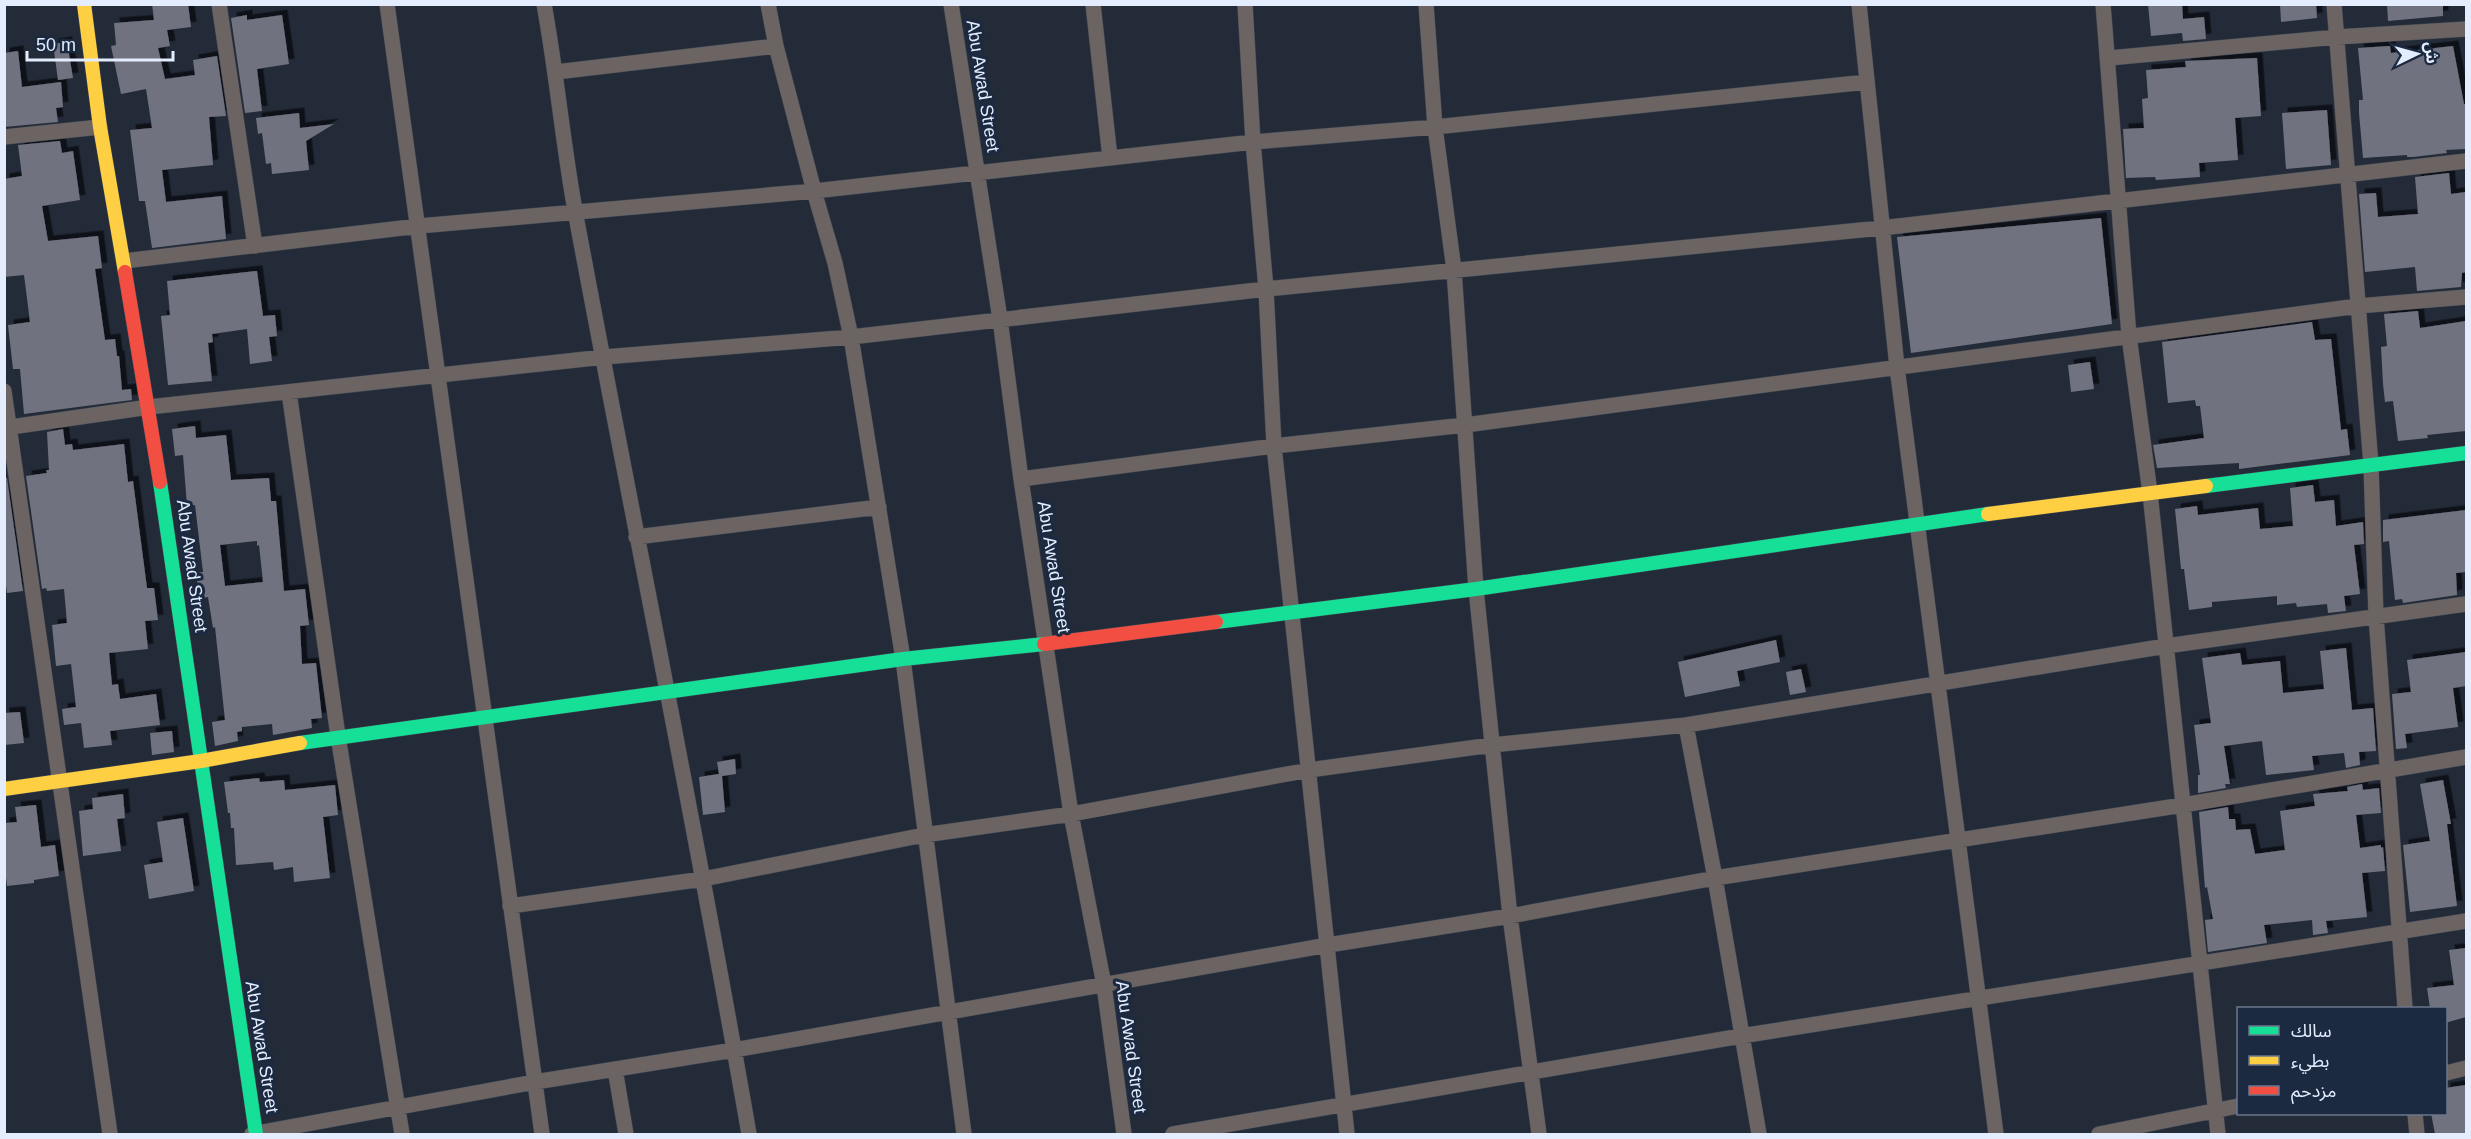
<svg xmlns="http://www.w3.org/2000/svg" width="2471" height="1139" viewBox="0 0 2471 1139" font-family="Helvetica,'Noto Sans Arabic',sans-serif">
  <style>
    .building { fill: #70727f; fill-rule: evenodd; filter: url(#shadow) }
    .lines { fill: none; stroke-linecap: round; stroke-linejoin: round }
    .street-casing { stroke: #404753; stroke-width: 16 }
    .fast-casing { stroke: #404753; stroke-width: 15 }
    .slow-casing { stroke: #404753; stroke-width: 15 }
    .jam-casing { stroke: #404753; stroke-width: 15 }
    .street { stroke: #6b6463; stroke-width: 15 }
    .fast { stroke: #16e098; stroke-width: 14 }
    .slow { stroke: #ffcf43; stroke-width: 14 }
    .jam { stroke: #f24e42; stroke-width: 14 }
    .labels { text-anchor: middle; stroke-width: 6; stroke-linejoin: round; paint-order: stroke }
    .street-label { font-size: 18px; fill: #e3edfd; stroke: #1b2941 }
  </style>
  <defs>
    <filter id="shadow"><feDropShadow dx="5.5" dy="-5.5" stdDeviation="0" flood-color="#0009"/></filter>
  </defs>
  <rect width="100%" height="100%" fill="#232b39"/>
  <!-- building -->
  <path class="building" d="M 152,4 L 188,4 L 191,27 L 167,30 L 170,46 L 158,48 L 165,79 L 195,75 L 193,60 L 217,56 L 226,116 L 209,117 L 213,165 L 162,170 L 166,202 L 222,196 L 226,239 L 152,248 L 145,201 L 139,201 L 130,130 L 152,128 L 146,89 L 121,94 L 111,46 L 116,45 L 114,23 L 154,20 Z
    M 2148,4 L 2182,4 L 2183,19 L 2204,17 L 2206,39 L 2183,41 L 2182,33 L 2151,36 Z
    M 2280,4 L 2316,4 L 2317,18 L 2281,22 Z
    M 2387,4 L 2443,4 L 2443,16 L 2388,21 Z
    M 247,15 L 247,20 L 282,15 L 289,64 L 257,69 L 262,111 L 245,113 L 231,18 Z
    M 67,42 L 73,78 L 58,80 L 53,44 Z
    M 2390,46 L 2391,53 L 2453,46 L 2464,104 L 2466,104 L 2466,149 L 2446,150 L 2447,153 L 2413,157 L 2407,157 L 2407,155 L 2363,158 L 2359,113 L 2359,100 L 2363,100 L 2358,48 Z
    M 18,51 L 22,87 L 61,82 L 63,107 L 56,108 L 58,122 L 4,127 L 4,53 Z
    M 2257,58 L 2261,116 L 2235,118 L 2238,160 L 2199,163 L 2200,177 L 2156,180 L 2155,177 L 2126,178 L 2123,129 L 2144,128 L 2142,99 L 2148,98 L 2146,70 L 2186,67 L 2185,61 Z
    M 2327,110 L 2331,165 L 2286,169 L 2282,113 Z
    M 299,113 L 300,128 L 334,124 L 306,141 L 309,170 L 272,174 L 271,163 L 266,164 L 262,133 L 258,134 L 256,118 Z
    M 60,141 L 62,153 L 73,151 L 80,200 L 42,206 L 48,241 L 98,236 L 102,268 L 95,269 L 105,340 L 115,339 L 117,356 L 119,356 L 122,390 L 131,389 L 132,400 L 24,414 L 20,369 L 13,369 L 8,325 L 30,322 L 24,275 L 4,277 L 4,179 L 22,176 L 18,145 Z
    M 2449,173 L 2451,194 L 2466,192 L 2466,272 L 2462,273 L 2461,287 L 2417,291 L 2415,267 L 2365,272 L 2359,194 L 2376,193 L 2378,217 L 2418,214 L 2415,177 Z
    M 2101,218 L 2112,324 L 1911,353 L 1897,237 Z
    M 257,271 L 263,316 L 275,315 L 277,336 L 269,337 L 272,361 L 250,364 L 247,329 L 212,334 L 213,342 L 208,343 L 212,381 L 168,385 L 161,316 L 170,315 L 167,281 Z
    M 2418,311 L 2420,328 L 2466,321 L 2466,431 L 2427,435 L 2428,438 L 2398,441 L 2393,401 L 2385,402 L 2383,384 L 2381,347 L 2387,346 L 2384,314 Z
    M 2312,322 L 2315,340 L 2331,339 L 2341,430 L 2347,429 L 2350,455 L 2239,469 L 2239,463 L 2157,468 L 2153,445 L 2204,438 L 2200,406 L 2196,406 L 2195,400 L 2168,403 L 2162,342 Z
    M 2090,362 L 2094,389 L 2071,392 L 2068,365 Z
    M 195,426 L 196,438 L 226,435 L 231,480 L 269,478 L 271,501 L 276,501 L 284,591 L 305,589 L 309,625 L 300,626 L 302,664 L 316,663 L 322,718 L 311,719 L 312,728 L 273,735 L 272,724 L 242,727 L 242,731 L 237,732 L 238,741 L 215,746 L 212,722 L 225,720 L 215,627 L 213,628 L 208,597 L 199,599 L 196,573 L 203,572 L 195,505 L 187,506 L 183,455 L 175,456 L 172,429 ZM 257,541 L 257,546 L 259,545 L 263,582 L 225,586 L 220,545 Z
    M 63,429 L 65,445 L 72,444 L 73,450 L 124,444 L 128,482 L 133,481 L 147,588 L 154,588 L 158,620 L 145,621 L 148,649 L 109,653 L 112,685 L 118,684 L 120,699 L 156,694 L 160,725 L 110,731 L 112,745 L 84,748 L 81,723 L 64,725 L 62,709 L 76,707 L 71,664 L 56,666 L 52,625 L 67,623 L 64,589 L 47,591 L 46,588 L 42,589 L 26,476 L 47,473 L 46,470 L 49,470 L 47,432 Z
    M 4,478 L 7,478 L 23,591 L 7,593 L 4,571 Z
    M 2313,485 L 2315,502 L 2334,500 L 2336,526 L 2363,522 L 2364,544 L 2354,545 L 2360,594 L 2344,596 L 2346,611 L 2328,613 L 2327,604 L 2297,607 L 2296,603 L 2277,605 L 2277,596 L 2212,602 L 2212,607 L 2189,610 L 2184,569 L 2181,569 L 2175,509 L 2197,506 L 2198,515 L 2258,508 L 2260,529 L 2293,526 L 2290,488 Z
    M 2466,510 L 2466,572 L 2456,573 L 2457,595 L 2403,603 L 2402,599 L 2395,600 L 2389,541 L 2383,542 L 2383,520 Z
    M 1776,640 L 1780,662 L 1737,671 L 1740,686 L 1685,697 L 1678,662 Z
    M 2346,648 L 2352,710 L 2373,708 L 2376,751 L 2359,752 L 2360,765 L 2346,768 L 2344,753 L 2312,756 L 2314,770 L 2266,775 L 2262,741 L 2224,746 L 2230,784 L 2225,784 L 2226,788 L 2198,793 L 2198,775 L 2200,775 L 2194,725 L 2211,723 L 2202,658 L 2240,653 L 2242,665 L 2280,661 L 2283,693 L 2324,689 L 2320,651 Z
    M 2466,652 L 2466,686 L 2453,688 L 2458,727 L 2405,734 L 2407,748 L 2396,749 L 2392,694 L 2411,692 L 2407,660 Z
    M 1801,669 L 1806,692 L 1790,695 L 1786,672 Z
    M 20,712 L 24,743 L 4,745 L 4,713 Z
    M 172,731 L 174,752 L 152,755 L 150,733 Z
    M 735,759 L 736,774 L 722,776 L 725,812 L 703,815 L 699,777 L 719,774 L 717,762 Z
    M 259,778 L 260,782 L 284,780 L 285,790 L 335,785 L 338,815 L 323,817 L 330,878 L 294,882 L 293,867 L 274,870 L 273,862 L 236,865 L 234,828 L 231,828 L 230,813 L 228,813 L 224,782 Z
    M 2443,780 L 2451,824 L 2447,824 L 2457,906 L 2410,912 L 2403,845 L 2430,841 L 2420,784 Z
    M 2362,784 L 2363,790 L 2379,788 L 2381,813 L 2356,815 L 2360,848 L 2381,845 L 2381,848 L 2383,847 L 2385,871 L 2362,873 L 2367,917 L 2326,921 L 2328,933 L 2313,935 L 2312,920 L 2264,925 L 2267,943 L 2208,952 L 2205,920 L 2213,919 L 2207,887 L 2205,888 L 2199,812 L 2228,807 L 2229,819 L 2235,819 L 2236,830 L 2250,829 L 2255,854 L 2285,850 L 2280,811 L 2315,806 L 2313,794 L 2348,791 L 2347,787 Z
    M 123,794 L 125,818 L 117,819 L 121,851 L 83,856 L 79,811 L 93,809 L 92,798 Z
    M 36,805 L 41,847 L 55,845 L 59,876 L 34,880 L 34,883 L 7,886 L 4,861 L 4,823 L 17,822 L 15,807 Z
    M 183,818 L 194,891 L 149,899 L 144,865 L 163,862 L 157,822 Z
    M 2466,948 L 2466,1017 L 2445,1023 L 2445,1008 L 2430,1008 L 2427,988 L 2454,985 L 2449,950 Z
    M 2466,1085 L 2466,1134 L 2435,1134 L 2431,1113 L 2445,1113 L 2445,1088 Z"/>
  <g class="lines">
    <!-- street casing -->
    <g class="street-casing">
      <path id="street" d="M 219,4 L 255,246
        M 387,4 L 542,1134
        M 544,4 C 557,75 563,146 576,216 C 633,522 696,827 749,1134
        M 768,4 L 776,46 L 814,191 L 835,263 L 851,337 L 903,659 L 964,1134
        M 951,4 L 1000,319 L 1021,479 L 1071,814 L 1104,985 L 1124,1134
        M 1093,4 L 1110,158
        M 1245,4 L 1253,142 L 1266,289 L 1274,446 L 1347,1134
        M 1426,4 L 1435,127 L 1454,270 L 1476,589 L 1510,916 L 1539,1134
        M 1859,4 L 1897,367 L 1996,1134
        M 2103,4 L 2129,336 L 2150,493 L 2218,1134
        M 2334,4 L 2371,465 L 2376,616 L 2405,1008
        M 2109,58 L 2337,37 L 2466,29
        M 556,72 L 776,46
        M 4,137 L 100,127
        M 124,261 L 419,226 L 814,191 L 1253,142 L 1435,127 L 1867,82
        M 4,391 L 110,1134
        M 289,392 L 338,736 L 402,1134
        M 4,428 L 149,407 L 604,357 L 851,337 L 1266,289 L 1881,228 L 2466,161
        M 1021,479 L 1274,446 L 1465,425 L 2358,306 L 2466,297
        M 636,537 L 879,507
        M 1686,725 L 1715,878 L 1759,1134
        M 510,906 L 703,879 L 924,835 L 1071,814 L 1309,770 L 1492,745 L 1686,725 L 2166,646 L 2466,604
        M 615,1069 L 626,1134
        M 2446,1073 L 2466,1068
        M 2415,1114 L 2417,1134
        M 252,1134 L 535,1082 L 734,1050 L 1328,945 L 1510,916 L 1715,878 L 2183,805 L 2466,757
        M 1173,1134 L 1741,1036 L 2466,921
        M 2099,1134 L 2238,1106"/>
    </g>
    <!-- fast casing -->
    <g class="fast-casing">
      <path id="fast" d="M 160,482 L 256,1134
        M 2206,486 L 2466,453
        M 1216,622 L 1476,589 L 1988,514
        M 300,743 L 903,659 L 1044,644"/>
    </g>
    <!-- slow casing -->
    <g class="slow-casing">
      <path id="slow" d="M 84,4 L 100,127 L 125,272
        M 1988,514 L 2206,486
        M 4,789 L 201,761 L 300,743"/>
    </g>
    <!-- jam casing -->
    <g class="jam-casing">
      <path id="jam" d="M 125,272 L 160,482
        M 1044,644 L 1216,622"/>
    </g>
    <!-- street -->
    <use href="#street" class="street"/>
    <!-- fast -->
    <use href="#fast" class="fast"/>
    <!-- slow -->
    <use href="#slow" class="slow"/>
    <!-- jam -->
    <use href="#jam" class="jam"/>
  </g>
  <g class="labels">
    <!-- street labels -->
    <g class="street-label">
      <text transform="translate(983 86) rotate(81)" y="6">Abu Awad Street</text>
      <text transform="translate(192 566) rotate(82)" y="6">Abu Awad Street</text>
      <text transform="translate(1054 567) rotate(81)" y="6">Abu Awad Street</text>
      <text transform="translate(262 1047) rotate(81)" y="6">Abu Awad Street</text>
      <text transform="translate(1131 1047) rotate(82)" y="6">Abu Awad Street</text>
    </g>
  </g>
  <!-- border -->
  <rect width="2471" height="1139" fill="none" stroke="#e3edfd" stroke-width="12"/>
  <!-- legend -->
  <rect x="2237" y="1007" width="210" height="108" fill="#1b2941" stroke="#6b778c" stroke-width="1.5"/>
  <rect x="2249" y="1026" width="30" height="9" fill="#16e098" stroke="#6b778c" stroke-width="1.5"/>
  <text x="2291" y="1037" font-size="18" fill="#e3edfd">سالك</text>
  <rect x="2249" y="1056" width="30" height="9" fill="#ffcf43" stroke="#6b778c" stroke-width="1.5"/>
  <text x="2291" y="1067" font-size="18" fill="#e3edfd">بطيء</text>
  <rect x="2249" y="1086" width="30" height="9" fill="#f24e42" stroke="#6b778c" stroke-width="1.5"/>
  <text x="2291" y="1097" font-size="18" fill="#e3edfd">مزدحم</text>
  <!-- north arrow -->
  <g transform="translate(2417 54) rotate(85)" stroke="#1b2941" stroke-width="4.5" paint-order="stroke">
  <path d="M0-4.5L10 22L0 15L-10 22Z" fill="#e3edfd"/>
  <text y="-9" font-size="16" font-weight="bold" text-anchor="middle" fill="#e3edfd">ش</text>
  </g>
  <!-- scale -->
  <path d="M27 51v9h146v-9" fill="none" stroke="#e3edfd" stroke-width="3"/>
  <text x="36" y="51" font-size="18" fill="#e3edfd" stroke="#1b2941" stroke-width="4.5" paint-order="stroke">50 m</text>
</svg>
